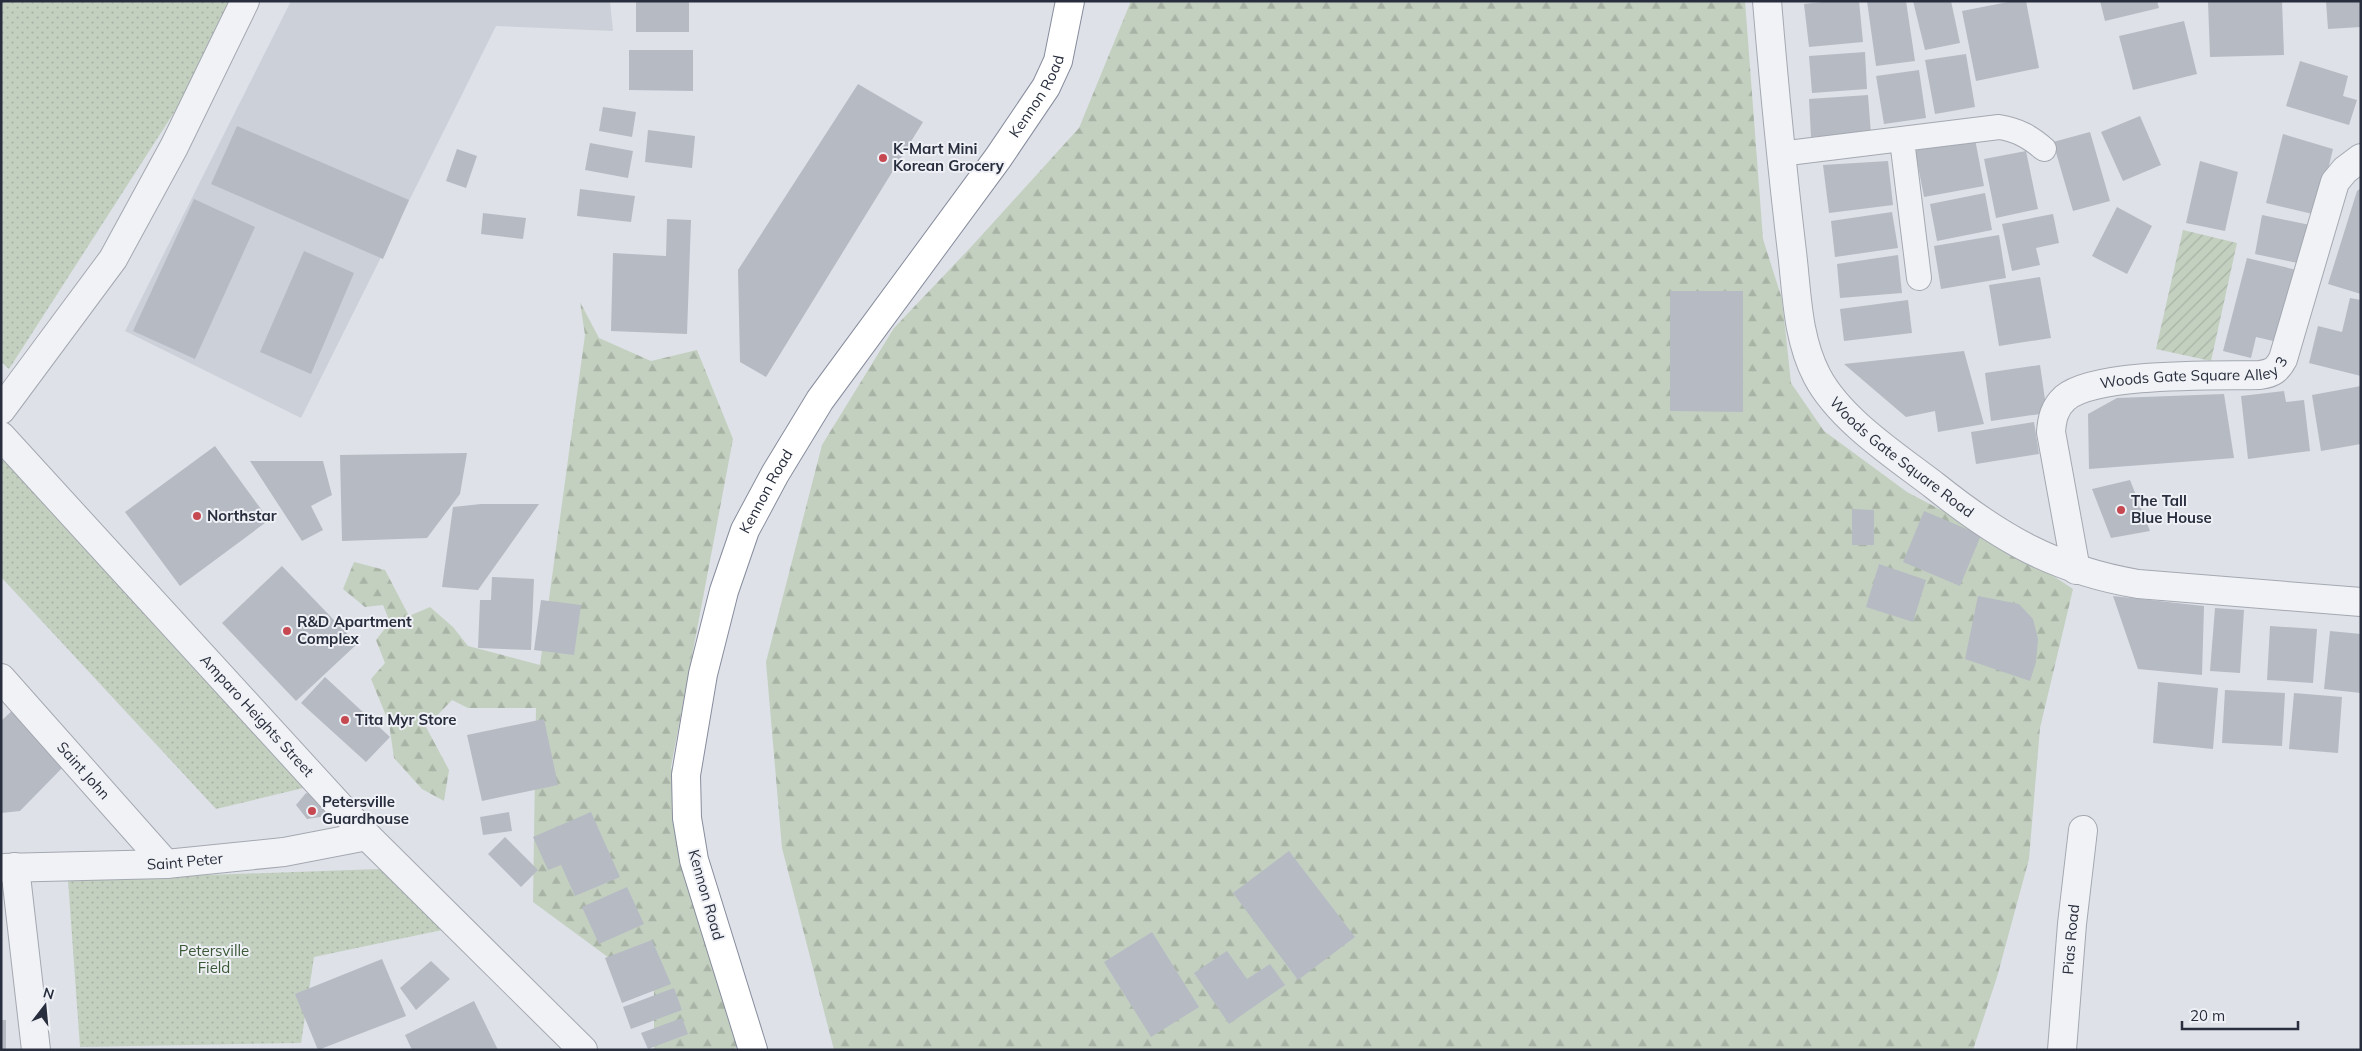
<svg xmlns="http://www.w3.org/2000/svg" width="2362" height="1051" viewBox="0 0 2362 1051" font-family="Mulish,sans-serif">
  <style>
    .built { fill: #ccd0d9 }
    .grass { fill: url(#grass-dots) }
    .forest { fill: url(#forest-firs) }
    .garden { fill: url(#garden-furrows) }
    .building { fill: #b6bac3 }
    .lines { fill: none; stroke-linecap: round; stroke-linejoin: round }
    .lane-casing { stroke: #a4a8b1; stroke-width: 26 }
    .street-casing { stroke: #a4a8b1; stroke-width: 30 }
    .highway-casing { stroke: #878d9d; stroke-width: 30 }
    .lane { stroke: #f1f2f6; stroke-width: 24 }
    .street { stroke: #f1f2f6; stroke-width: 28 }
    .highway { stroke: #fff; stroke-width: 28 }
    .poi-dot { fill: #c64951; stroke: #eef0f5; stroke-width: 2 }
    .labels { text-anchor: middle; stroke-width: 4; stroke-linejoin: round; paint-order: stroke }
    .street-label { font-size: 15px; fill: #282e3d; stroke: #eef0f5 }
    .poi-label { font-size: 15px; font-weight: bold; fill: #282e3d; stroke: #eef0f5; text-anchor: start }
    .park-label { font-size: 15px; fill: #3a5836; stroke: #eef0f5 }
  </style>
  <defs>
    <pattern id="grass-dots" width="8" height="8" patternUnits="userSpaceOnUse" patternTransform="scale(1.25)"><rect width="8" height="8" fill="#c3d0c0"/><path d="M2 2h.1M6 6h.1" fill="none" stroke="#a8b3a6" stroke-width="1.8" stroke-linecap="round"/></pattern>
    <pattern id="forest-firs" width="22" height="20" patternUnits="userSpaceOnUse" patternTransform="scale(1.25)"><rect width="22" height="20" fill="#c3d0c0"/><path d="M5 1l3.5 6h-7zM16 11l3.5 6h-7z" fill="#a8b3a6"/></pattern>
    <pattern id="garden-furrows" width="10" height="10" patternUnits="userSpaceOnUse" patternTransform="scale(1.25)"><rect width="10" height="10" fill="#c3d0c0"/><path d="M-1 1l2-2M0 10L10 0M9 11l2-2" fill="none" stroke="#a8b3a6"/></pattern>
  </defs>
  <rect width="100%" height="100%" fill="#dee1e7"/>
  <!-- built -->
  <path class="built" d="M 291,1 L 610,1 L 613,31 L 496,26 L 301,418 L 125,331 Z"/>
  <!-- grass -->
  <path class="grass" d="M 1,1 L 227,1 L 238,13 L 9,369 L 1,362 Z
    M 1,450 L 320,784 L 216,809 L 1,577 Z
    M 407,868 L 438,900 L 442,930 L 314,957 L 301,1043 L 80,1047 L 68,880 Z"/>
  <!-- forest -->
  <path class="forest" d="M 1131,1 L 1745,1 L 1763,239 L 1782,299 L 1791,383 L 1824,431 L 1907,492 L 2000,541 L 2073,589 L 2040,728 L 2029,859 L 1997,977 L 1973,1050 L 834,1050 L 782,848 L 766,662 L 822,445 L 894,328 L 971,247 L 1079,128 Z
    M 580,302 L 599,338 L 651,361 L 697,350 L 733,439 L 671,767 L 744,1036 L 734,1050 L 654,1050 L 654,991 L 533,902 L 536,708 L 468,708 L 452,700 L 426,727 L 449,770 L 444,801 L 422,789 L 394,758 L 389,723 L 371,679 L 385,663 L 376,640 L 390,622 L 383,605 L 365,607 L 343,589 L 354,562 L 385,570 L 409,616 L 430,607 L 453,627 L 468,646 L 540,665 L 585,335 Z"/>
  <!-- garden -->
  <path class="garden" d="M 2183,230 L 2237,243 L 2211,361 L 2156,349 Z"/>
  <!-- building -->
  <path class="building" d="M 636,1 L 689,1 L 689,32 L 636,32 Z
    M 1831,1 L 1859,1 L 1863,42 L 1809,47 L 1804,4 Z
    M 1867,1 L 1906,1 L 1915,61 L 1876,66 Z
    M 1913,1 L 1951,1 L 1960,43 L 1925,50 Z
    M 2013,1 L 2026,1 L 2039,68 L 1976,81 L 1962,11 Z
    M 2100,1 L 2157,1 L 2159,8 L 2105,21 Z
    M 2208,1 L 2282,1 L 2284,55 L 2210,57 Z
    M 2326,1 L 2361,1 L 2361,27 L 2328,29 Z
    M 2184,21 L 2197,74 L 2133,90 L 2119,36 Z
    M 629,50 L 693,50 L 693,91 L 629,90 Z
    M 1865,52 L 1867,89 L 1812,93 L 1809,56 Z
    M 1966,54 L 1975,107 L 1935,114 L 1925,60 Z
    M 2300,61 L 2348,76 L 2343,96 L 2357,100 L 2349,125 L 2286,106 Z
    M 1919,70 L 1926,118 L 1884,124 L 1876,76 Z
    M 858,84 L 923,122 L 766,377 L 740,362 L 738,270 Z
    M 1868,95 L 1871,134 L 1811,137 L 1809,99 Z
    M 603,107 L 636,112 L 632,137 L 599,131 Z
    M 2140,116 L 2161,165 L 2123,181 L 2101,132 Z
    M 237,126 L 409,200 L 383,259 L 211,184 Z
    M 648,130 L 695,136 L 692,168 L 645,162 Z
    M 2090,132 L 2110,201 L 2073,211 L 2053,142 Z
    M 2283,134 L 2333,149 L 2317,215 L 2266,203 Z
    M 1975,139 L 1984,186 L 1924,197 L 1915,150 Z
    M 590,143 L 633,151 L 628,178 L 585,170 Z
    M 457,149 L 477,156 L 466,188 L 446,181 Z
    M 2026,151 L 2038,209 L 1996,218 L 1984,159 Z
    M 1888,161 L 1893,205 L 1829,213 L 1823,165 Z
    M 2200,161 L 2238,172 L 2225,231 L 2186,223 Z
    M 2361,188 L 2361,294 L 2328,284 L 2357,191 Z
    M 580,189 L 635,196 L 631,222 L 577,216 Z
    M 1985,193 L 1992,230 L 1937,241 L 1930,204 Z
    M 194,199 L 255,227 L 195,359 L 133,331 Z
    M 2117,207 L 2152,226 L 2127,274 L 2092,256 Z
    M 1892,212 L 1898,248 L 1835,257 L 1831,221 Z
    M 483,213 L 526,218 L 523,239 L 481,234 Z
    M 2053,214 L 2059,243 L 2036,248 L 2040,265 L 2012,271 L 2002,224 Z
    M 2262,215 L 2310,225 L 2302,264 L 2255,254 Z
    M 667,219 L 691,220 L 687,334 L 611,331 L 613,253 L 666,256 Z
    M 1999,235 L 2006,278 L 1941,289 L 1934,246 Z
    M 304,251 L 354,273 L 311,374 L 260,352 Z
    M 1898,255 L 1902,293 L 1840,298 L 1837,264 Z
    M 2247,258 L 2301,271 L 2282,343 L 2256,337 L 2251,358 L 2223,351 Z
    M 2040,277 L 2051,338 L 1999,346 L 1989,285 Z
    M 1670,291 L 1743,291 L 1743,412 L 1670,411 Z
    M 2350,298 L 2361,300 L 2361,376 L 2309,363 L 2318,326 L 2342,332 Z
    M 1908,300 L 1912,333 L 1844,341 L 1840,309 Z
    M 1964,351 L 1984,424 L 1938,432 L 1935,411 L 1906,417 L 1844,364 Z
    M 2040,365 L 2047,413 L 1991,421 L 1985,373 Z
    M 2361,386 L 2361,444 L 2321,451 L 2312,395 Z
    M 2284,391 L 2286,402 L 2304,400 L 2310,451 L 2248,459 L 2241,396 Z
    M 2224,394 L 2234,458 L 2089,469 L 2088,414 L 2117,398 Z
    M 2034,422 L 2039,454 L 1976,464 L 1971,432 Z
    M 215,446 L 269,520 L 180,586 L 125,512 Z
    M 467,453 L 460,494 L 427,538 L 342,541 L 340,455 Z
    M 250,461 L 323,461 L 332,495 L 311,506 L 323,530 L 302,541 Z
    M 2130,480 L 2150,531 L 2111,538 L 2092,489 Z
    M 481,504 L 539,504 L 478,590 L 442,587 L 453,507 Z
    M 1852,509 L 1874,510 L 1874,545 L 1852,545 Z
    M 1924,511 L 1981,535 L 1960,586 L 1903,562 Z
    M 1879,564 L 1926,580 L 1913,622 L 1866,607 Z
    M 282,566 L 357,644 L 296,701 L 222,623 Z
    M 492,577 L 534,579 L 531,650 L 478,648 L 480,600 L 491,600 Z
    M 1978,596 L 2019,604 L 2033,619 L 2038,639 L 2036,662 L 2030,681 L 1965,659 Z
    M 2113,596 L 2204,606 L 2202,675 L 2138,669 Z
    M 541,600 L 581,605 L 574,655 L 534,650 Z
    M 2215,608 L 2244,610 L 2240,673 L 2210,671 Z
    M 2270,626 L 2317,629 L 2313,683 L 2267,680 Z
    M 2330,631 L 2361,634 L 2361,693 L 2324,689 Z
    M 325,677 L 390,737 L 366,762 L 301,703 Z
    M 2158,682 L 2218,688 L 2213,749 L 2153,743 Z
    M 2225,690 L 2285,693 L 2282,746 L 2222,743 Z
    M 2294,693 L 2342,697 L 2338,753 L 2289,749 Z
    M 14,709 L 64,766 L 20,811 L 1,813 L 1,721 Z
    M 544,719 L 558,785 L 482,801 L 467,735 Z
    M 306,793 L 320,798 L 327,816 L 307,819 L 296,805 Z
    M 509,812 L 512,831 L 483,835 L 480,817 Z
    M 591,812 L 620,877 L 575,896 L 561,865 L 548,870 L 533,837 Z
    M 505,837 L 538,870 L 521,887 L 488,854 Z
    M 1289,851 L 1355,937 L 1298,980 L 1233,893 Z
    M 627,887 L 644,924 L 599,944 L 582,907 Z
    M 1152,932 L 1199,1007 L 1151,1037 L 1104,962 Z
    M 652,940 L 671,984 L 622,1003 L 605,958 Z
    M 1227,951 L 1247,979 L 1270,964 L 1285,985 L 1229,1024 L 1194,973 Z
    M 382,959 L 406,1016 L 318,1050 L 295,994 Z
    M 431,961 L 450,979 L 416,1010 L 400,988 Z
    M 674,988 L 682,1010 L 631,1029 L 623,1007 Z
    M 474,1001 L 498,1050 L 412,1050 L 405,1035 Z
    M 682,1018 L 688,1034 L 648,1049 L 641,1033 Z
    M 1,1020 L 6,1020 L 6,1050 L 1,1050 Z"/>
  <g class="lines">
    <!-- lane casing -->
    <g class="lane-casing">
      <path id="lane" d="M 1902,140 L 1919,278
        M 1780,154 L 1999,127 C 2018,130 2030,137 2044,149"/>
    </g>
    <!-- street casing -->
    <g class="street-casing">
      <g id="street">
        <path id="s1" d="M 1767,1 C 1774,85 1782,168 1792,252 C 1797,293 1797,338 1817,376 C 1840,420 1896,456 1935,486 C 2000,538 2055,570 2138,584 L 2361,602"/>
        <path d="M 1,410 L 113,259 L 174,147 L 245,1"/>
        <path id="s2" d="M 1,436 L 367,836 L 583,1050"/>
        <path id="s3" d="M 2076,570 L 2051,432 C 2052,419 2054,408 2065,398 C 2096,372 2217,376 2260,375 C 2273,373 2277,370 2283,359 L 2335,182 L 2345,170 L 2361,158"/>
        <path id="s4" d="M 1,678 L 166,864"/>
        <path d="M 15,867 L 36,1050"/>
        <path id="s5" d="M 1,868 L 166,864 L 284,852 L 367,836"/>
        <path id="s6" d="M 2062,1050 L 2072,924 L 2083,830"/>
      </g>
    </g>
    <!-- highway casing -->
    <g class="highway-casing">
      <g id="highway">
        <path id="s7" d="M 753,1050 L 694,860 L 687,818 L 686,775 L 703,674 L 724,591 L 745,530 L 775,474 L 820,400 L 998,158 L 1046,87 L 1058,61 L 1070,1"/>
      </g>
    </g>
    <!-- lane -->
    <use href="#lane" class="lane"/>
    <!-- street -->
    <use href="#street" class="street"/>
    <!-- highway -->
    <use href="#highway" class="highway"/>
  </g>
  <!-- markers -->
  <g class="poi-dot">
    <circle cx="883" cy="158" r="5"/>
    <circle cx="2121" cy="510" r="5"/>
    <circle cx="197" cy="516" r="5"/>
    <circle cx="287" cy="631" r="5"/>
    <circle cx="345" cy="720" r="5"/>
    <circle cx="312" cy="811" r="5"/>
  </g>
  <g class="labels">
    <!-- street labels -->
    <g class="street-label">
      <text dy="5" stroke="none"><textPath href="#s7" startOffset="1061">Kennon Road</textPath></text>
      <text dy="5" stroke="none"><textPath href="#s3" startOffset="312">Woods Gate Square Alley 3</textPath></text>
      <text dy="5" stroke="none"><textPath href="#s1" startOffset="498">Woods Gate Square Road</textPath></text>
      <text dy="5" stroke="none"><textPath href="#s7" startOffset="581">Kennon Road</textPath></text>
      <text dy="5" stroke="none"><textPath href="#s2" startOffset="379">Amparo Heights Street</textPath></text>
      <text dy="5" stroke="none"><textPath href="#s4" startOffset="124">Saint John</textPath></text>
      <text dy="5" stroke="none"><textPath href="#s5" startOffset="184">Saint Peter</textPath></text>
      <text transform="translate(706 895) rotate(74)" y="5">Kennon Road</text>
      <text dy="5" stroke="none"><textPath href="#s6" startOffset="111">Pias Road</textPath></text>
    </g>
    <!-- poi labels -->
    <g class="poi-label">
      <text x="893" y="154">K-Mart Mini<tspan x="893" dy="17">Korean Grocery</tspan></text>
      <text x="2131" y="506">The Tall<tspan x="2131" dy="17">Blue House</tspan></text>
      <text x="207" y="521">Northstar</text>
      <text x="297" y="627">R&amp;D Apartment<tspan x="297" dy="17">Complex</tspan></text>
      <text x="355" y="725">Tita Myr Store</text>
      <text x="322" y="807">Petersville<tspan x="322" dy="17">Guardhouse</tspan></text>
    </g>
    <!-- park labels -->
    <g class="park-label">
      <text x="214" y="956">Petersville<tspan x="214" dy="17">Field</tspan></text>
    </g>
  </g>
  <!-- border -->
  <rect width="2362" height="1051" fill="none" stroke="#282e3d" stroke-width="5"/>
  <!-- north arrow -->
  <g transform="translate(45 1006) rotate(16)" stroke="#eef0f5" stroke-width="4" paint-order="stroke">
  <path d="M0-4L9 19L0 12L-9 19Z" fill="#282e3d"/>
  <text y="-8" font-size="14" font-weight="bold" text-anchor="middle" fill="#282e3d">N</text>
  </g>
  <!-- scale -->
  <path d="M2182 1021v8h116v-8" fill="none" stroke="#282e3d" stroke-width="2.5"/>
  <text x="2190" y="1021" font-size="15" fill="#282e3d" stroke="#eef0f5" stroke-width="4" paint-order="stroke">20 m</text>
</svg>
